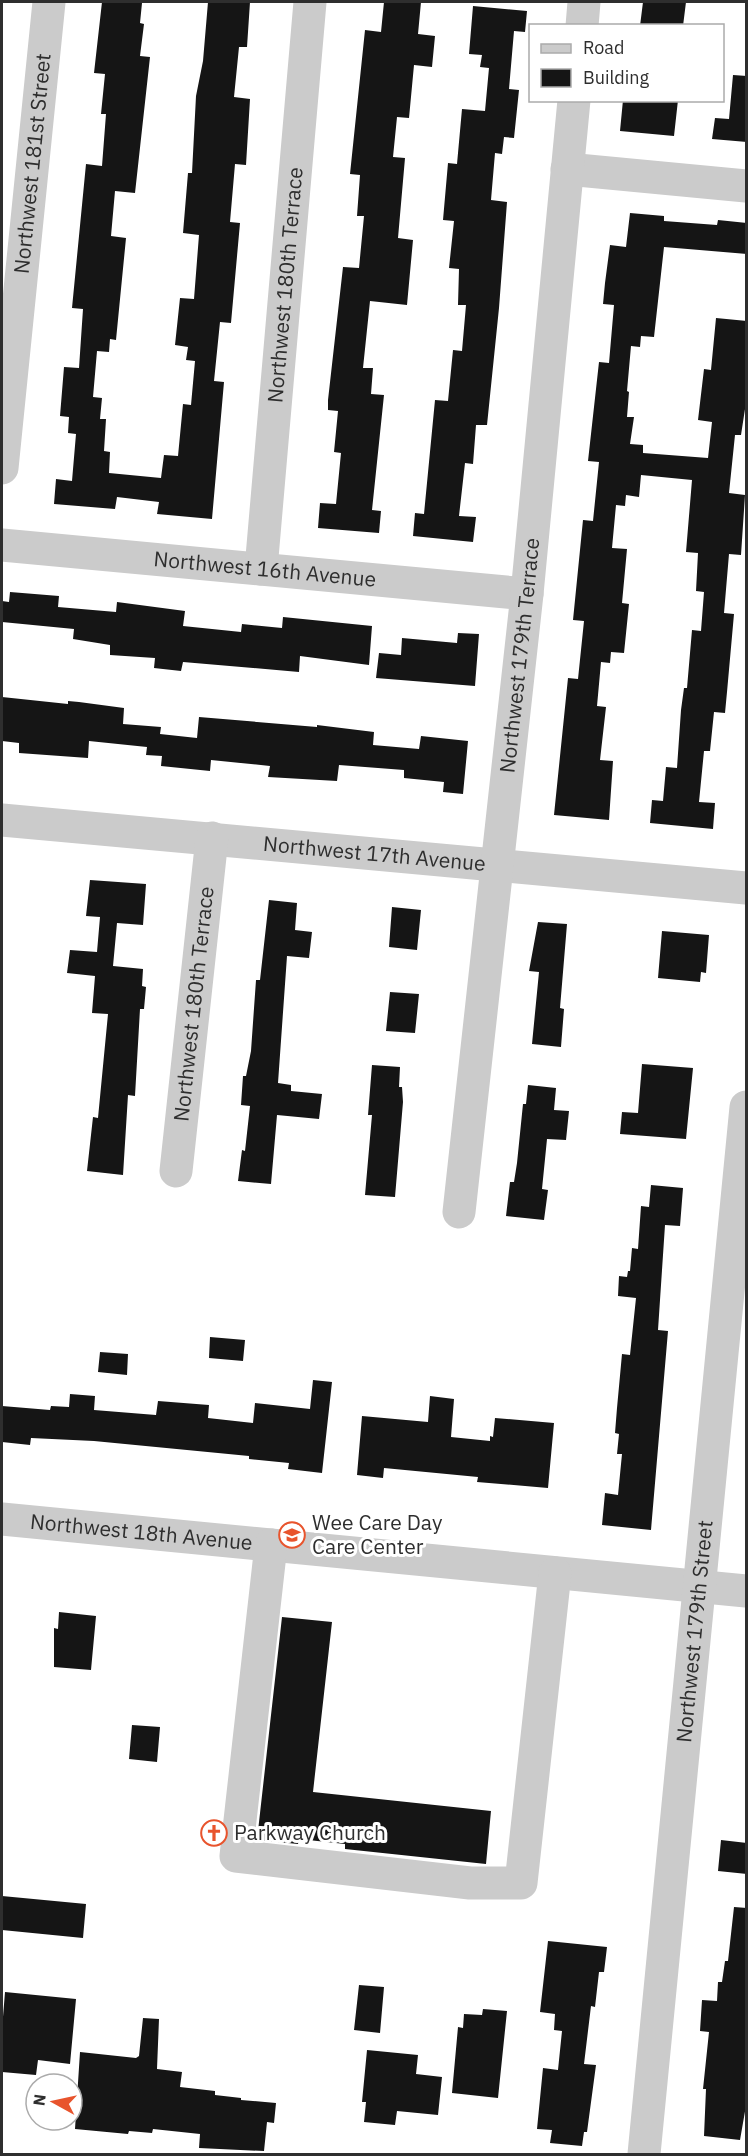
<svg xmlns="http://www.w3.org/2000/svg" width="748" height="2156" viewBox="0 0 748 2156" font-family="'IBM Plex Sans',sans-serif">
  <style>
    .building { fill: #151515 }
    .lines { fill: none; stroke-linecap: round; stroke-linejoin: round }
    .minor { stroke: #cbcbcb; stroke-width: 33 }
    .labels { text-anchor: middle; stroke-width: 6; stroke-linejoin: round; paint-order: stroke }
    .street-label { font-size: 21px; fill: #2e2e2e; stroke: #fff }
    .poi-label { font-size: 21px; fill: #2e2e2e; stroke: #fff; text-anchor: start }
  </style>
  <rect width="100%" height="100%" fill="#fff"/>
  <!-- building -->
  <path class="building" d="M 102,2 L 142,3 L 140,23 L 144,24 L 140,56 L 150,57 L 135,193 L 115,191 L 111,236 L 126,238 L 116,340 L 110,339 L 109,352 L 97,351 L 93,397 L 102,398 L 100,419 L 106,419 L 104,451 L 110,452 L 109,473 L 161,478 L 164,455 L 178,456 L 183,404 L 191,405 L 195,361 L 186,360 L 188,347 L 175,345 L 180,298 L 194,299 L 199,235 L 183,233 L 188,173 L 192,173 L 196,96 L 203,61 L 208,2 L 250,2 L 247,47 L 239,47 L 234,97 L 250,99 L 246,165 L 235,164 L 230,222 L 240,223 L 231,323 L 220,322 L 214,381 L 224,382 L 212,519 L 157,514 L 159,502 L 117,497 L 115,509 L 54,504 L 56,479 L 72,481 L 76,434 L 68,433 L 69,417 L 60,416 L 64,367 L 79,368 L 83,309 L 72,308 L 86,164 L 102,166 L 106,114 L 101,114 L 105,74 L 94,73 Z
    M 384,2 L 421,2 L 418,34 L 435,36 L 432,67 L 414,65 L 409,118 L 397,117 L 393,157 L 405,158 L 398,238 L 413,240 L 407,305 L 370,301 L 363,368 L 373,368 L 371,394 L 384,395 L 372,510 L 381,511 L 379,533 L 318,528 L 320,503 L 336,504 L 341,453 L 334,452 L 338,411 L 328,410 L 328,400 L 343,267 L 359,268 L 364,216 L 357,216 L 360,175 L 350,174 L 365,30 L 381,32 Z
    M 643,2 L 686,2 L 683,26 L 640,26 Z
    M 473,6 L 527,11 L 525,32 L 514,31 L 509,89 L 519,90 L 514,138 L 504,137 L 502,154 L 495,153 L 491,200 L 507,202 L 499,308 L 487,425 L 476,425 L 473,464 L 465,463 L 459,516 L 476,517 L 473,542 L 413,536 L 415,513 L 424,514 L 435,400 L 448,401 L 453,350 L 462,351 L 466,305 L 458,305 L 459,269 L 449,268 L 454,221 L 443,220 L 448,163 L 457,164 L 462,109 L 485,111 L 489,68 L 480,67 L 482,55 L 469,54 Z
    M 733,75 L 747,76 L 747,142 L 712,139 L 715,118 L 729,119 Z
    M 623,100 L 678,100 L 674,136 L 620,131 Z
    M 630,213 L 664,216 L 664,221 L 717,225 L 718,220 L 747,223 L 747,254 L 664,247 L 654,337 L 641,336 L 640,347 L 631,346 L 627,391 L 629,392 L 627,417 L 634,417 L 630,444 L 643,445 L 643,453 L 708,458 L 712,422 L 698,420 L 704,369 L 711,370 L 716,318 L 747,321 L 747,396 L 741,435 L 735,435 L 729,493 L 745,495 L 741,555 L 729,554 L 724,613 L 734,614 L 727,692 L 725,713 L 714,712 L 710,751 L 704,751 L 699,802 L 715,803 L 713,829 L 650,823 L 652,800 L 663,801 L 666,767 L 677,768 L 681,710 L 684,688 L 687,688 L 692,630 L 701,631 L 704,592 L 696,591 L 698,553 L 686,552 L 692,480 L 641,475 L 639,497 L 626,495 L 625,506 L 616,505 L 612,548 L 627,549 L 622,603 L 629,604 L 624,653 L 611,652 L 610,663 L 601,662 L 597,706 L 606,707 L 600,760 L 613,761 L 609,820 L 554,815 L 568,678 L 578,679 L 584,621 L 573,620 L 583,520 L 593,521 L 599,462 L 588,461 L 599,362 L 609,363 L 614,305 L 603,304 L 605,283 L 610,245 L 626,247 Z
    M 10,592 L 59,596 L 58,607 L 116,612 L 117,602 L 185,611 L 183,626 L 241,632 L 242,624 L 282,628 L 283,617 L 372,626 L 369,665 L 300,656 L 299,672 L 183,662 L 181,671 L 154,668 L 155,658 L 110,655 L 110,645 L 73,639 L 74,629 L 2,622 L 2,601 L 9,602 Z
    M 458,633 L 479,634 L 475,686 L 376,678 L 379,653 L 401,655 L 402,638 L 457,643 Z
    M 2,697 L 68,704 L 68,701 L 79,702 L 124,708 L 123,724 L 161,727 L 160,734 L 197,738 L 199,717 L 317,727 L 317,725 L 374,732 L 373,745 L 419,749 L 421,736 L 468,741 L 463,794 L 443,792 L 444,782 L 404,778 L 404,770 L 339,765 L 337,781 L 268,777 L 270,766 L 211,760 L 210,771 L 161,766 L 162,756 L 146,755 L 147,747 L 89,741 L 88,758 L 19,753 L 19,743 L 2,741 Z
    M 90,880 L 146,884 L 143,925 L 117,923 L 113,966 L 143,969 L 142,986 L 146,987 L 144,1009 L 140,1009 L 135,1096 L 128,1095 L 123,1175 L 87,1171 L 93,1117 L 98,1118 L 108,1014 L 92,1013 L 95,976 L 67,973 L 70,950 L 97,952 L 100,917 L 86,916 Z
    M 269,900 L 297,903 L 295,930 L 312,932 L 309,958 L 287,956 L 278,1083 L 291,1085 L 291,1091 L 322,1094 L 319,1119 L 277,1115 L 271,1184 L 238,1181 L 242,1150 L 245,1151 L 250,1106 L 241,1105 L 243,1076 L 246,1076 L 251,1051 L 256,980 L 260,980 Z
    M 392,907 L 421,910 L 417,950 L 389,947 Z
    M 538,922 L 567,924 L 560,1008 L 564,1009 L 561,1047 L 532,1044 L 539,972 L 529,971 Z
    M 662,931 L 709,935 L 706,973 L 701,972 L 700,982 L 658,978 Z
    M 390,992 L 419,994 L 415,1033 L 386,1031 Z
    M 642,1064 L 693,1068 L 686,1139 L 620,1134 L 622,1112 L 638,1113 Z
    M 372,1065 L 400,1067 L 399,1087 L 402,1087 L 403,1102 L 395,1197 L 365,1195 L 372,1115 L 368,1115 Z
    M 528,1085 L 556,1088 L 554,1110 L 569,1111 L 566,1140 L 547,1139 L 542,1189 L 548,1190 L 544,1220 L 506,1216 L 510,1182 L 514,1182 L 517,1163 L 523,1104 L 526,1104 Z
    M 651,1185 L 683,1188 L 680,1226 L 665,1225 L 658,1330 L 668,1331 L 651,1530 L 602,1525 L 605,1493 L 618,1495 L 622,1454 L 617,1454 L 619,1434 L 615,1433 L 617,1408 L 622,1354 L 630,1355 L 636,1298 L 618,1296 L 619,1276 L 627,1277 L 628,1271 L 630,1271 L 632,1248 L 638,1249 L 641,1206 L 649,1207 Z
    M 210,1337 L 245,1340 L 243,1361 L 209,1358 Z
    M 100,1352 L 128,1354 L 127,1375 L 98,1372 Z
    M 313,1380 L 332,1382 L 322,1473 L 288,1469 L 289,1463 L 249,1459 L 249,1456 L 94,1441 L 31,1438 L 30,1445 L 2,1442 L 2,1406 L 50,1410 L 51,1406 L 69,1407 L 70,1394 L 95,1396 L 94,1410 L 156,1415 L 158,1401 L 209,1405 L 208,1418 L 253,1423 L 255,1403 L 310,1409 Z
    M 430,1396 L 454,1399 L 451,1437 L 490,1441 L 490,1436 L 493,1437 L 495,1418 L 554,1423 L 548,1488 L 477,1482 L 478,1477 L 384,1468 L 383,1478 L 357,1475 L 362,1416 L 428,1422 Z
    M 59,1612 L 96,1616 L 91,1670 L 54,1667 L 54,1628 L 58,1629 Z
    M 282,1617 L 332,1622 L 313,1792 L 491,1811 L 486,1864 L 345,1849 L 345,1844 L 299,1839 L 298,1844 L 257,1840 Z
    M 132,1725 L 160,1727 L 157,1762 L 129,1759 Z
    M 721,1840 L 747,1843 L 747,1874 L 718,1871 Z
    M 2,1896 L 86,1904 L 83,1938 L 2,1930 Z
    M 734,1907 L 747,1908 L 747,2100 L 740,2140 L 704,2136 L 706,2089 L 703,2089 L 709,2032 L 700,2031 L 702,2000 L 717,2001 L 718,1982 L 722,1982 L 725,1961 L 728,1961 Z
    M 548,1941 L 607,1947 L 604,1972 L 599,1972 L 595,2007 L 591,2006 L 584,2064 L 596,2065 L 587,2132 L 584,2132 L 582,2146 L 550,2143 L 552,2130 L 537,2129 L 543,2068 L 558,2070 L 562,2031 L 554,2030 L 555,2014 L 540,2012 Z
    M 359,1985 L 384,1987 L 380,2033 L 354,2030 Z
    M 5,1992 L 76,1999 L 70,2064 L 38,2060 L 36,2075 L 2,2072 L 2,2029 Z
    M 483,2009 L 507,2011 L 498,2098 L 452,2093 L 458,2027 L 463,2028 L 464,2014 L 482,2015 Z
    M 143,2018 L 159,2019 L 157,2069 L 182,2072 L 180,2087 L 215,2091 L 215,2095 L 241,2098 L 241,2100 L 276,2103 L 274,2123 L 267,2122 L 264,2151 L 199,2148 L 200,2134 L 153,2129 L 152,2133 L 129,2131 L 128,2134 L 75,2129 L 80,2052 L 136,2058 L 139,2056 Z
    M 367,2050 L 418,2055 L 416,2074 L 442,2077 L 438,2115 L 397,2111 L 395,2125 L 364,2122 L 366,2102 L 362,2102 Z"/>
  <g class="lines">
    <!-- minor -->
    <g class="minor">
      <path d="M 582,26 L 584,2"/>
      <path d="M 567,169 L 746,186"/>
      <path id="s1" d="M 2,468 L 49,2"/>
      <path id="s2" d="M 2,545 L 527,594"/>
      <path id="s3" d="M 261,569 L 310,2"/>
      <path id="s4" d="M 2,820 L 746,888"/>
      <path id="s5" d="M 176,1171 L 212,838"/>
      <path id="s6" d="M 459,1212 L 527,594 L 574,100"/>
      <path id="s7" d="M 2,1519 L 746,1591"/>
      <path d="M 271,1545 L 236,1856 L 470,1883 L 521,1883 L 555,1573"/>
      <path id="s8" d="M 644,2154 L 746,1107"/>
    </g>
  </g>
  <!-- icons -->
  <defs>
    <g id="school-ring" transform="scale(1.35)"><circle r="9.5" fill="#fff" stroke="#e8542d" stroke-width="1.5"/><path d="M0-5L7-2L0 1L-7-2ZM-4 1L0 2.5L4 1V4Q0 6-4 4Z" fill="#e8542d"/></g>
    <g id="church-ring" transform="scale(1.35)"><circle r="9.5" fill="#fff" stroke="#e8542d" stroke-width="1.5"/><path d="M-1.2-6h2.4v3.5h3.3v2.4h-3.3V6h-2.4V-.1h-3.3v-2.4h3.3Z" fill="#e8542d"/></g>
  </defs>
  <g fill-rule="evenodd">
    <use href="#school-ring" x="292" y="1535"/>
    <use href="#church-ring" x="214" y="1833"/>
  </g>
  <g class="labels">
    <!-- street labels -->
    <g class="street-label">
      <text dy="7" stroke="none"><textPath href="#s1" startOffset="306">Northwest 181st Street</textPath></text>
      <text dy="7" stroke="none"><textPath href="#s3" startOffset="285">Northwest 180th Terrace</textPath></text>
      <text dy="7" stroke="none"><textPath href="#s2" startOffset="264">Northwest 16th Avenue</textPath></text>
      <text dy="7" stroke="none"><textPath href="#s6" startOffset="560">Northwest 179th Terrace</textPath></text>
      <text dy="7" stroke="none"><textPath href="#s4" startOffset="374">Northwest 17th Avenue</textPath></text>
      <text dy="7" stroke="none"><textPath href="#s5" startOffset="168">Northwest 180th Terrace</textPath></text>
      <text dy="7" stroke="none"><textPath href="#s7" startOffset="140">Northwest 18th Avenue</textPath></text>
      <text dy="7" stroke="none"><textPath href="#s8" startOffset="525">Northwest 179th Street</textPath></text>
    </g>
    <!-- poi labels -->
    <g class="poi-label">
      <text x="312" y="1530">Wee Care Day<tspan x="312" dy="24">Care Center</tspan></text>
      <text x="234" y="1840">Parkway Church</text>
    </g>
  </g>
  <!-- border -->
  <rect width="748" height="2156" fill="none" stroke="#2e2e2e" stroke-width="6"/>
  <!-- legend -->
  <rect x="529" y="24" width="195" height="78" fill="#ffffff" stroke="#ababab" stroke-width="1.5"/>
  <rect x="541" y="44" width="30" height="9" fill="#cbcbcb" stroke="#ababab" stroke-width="1.5"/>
  <text x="583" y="54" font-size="18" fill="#2e2e2e">Road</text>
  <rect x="541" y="69" width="30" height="18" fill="#151515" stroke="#ababab" stroke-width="1.5"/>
  <text x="583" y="84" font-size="18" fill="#2e2e2e">Building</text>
  <!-- north arrow -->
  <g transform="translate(54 2102) rotate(278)"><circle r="28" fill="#ffffff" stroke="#ababab" stroke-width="1.5"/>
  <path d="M0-4.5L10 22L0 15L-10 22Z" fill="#e8542d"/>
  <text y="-9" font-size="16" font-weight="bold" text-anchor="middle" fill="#2e2e2e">N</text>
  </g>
</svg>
